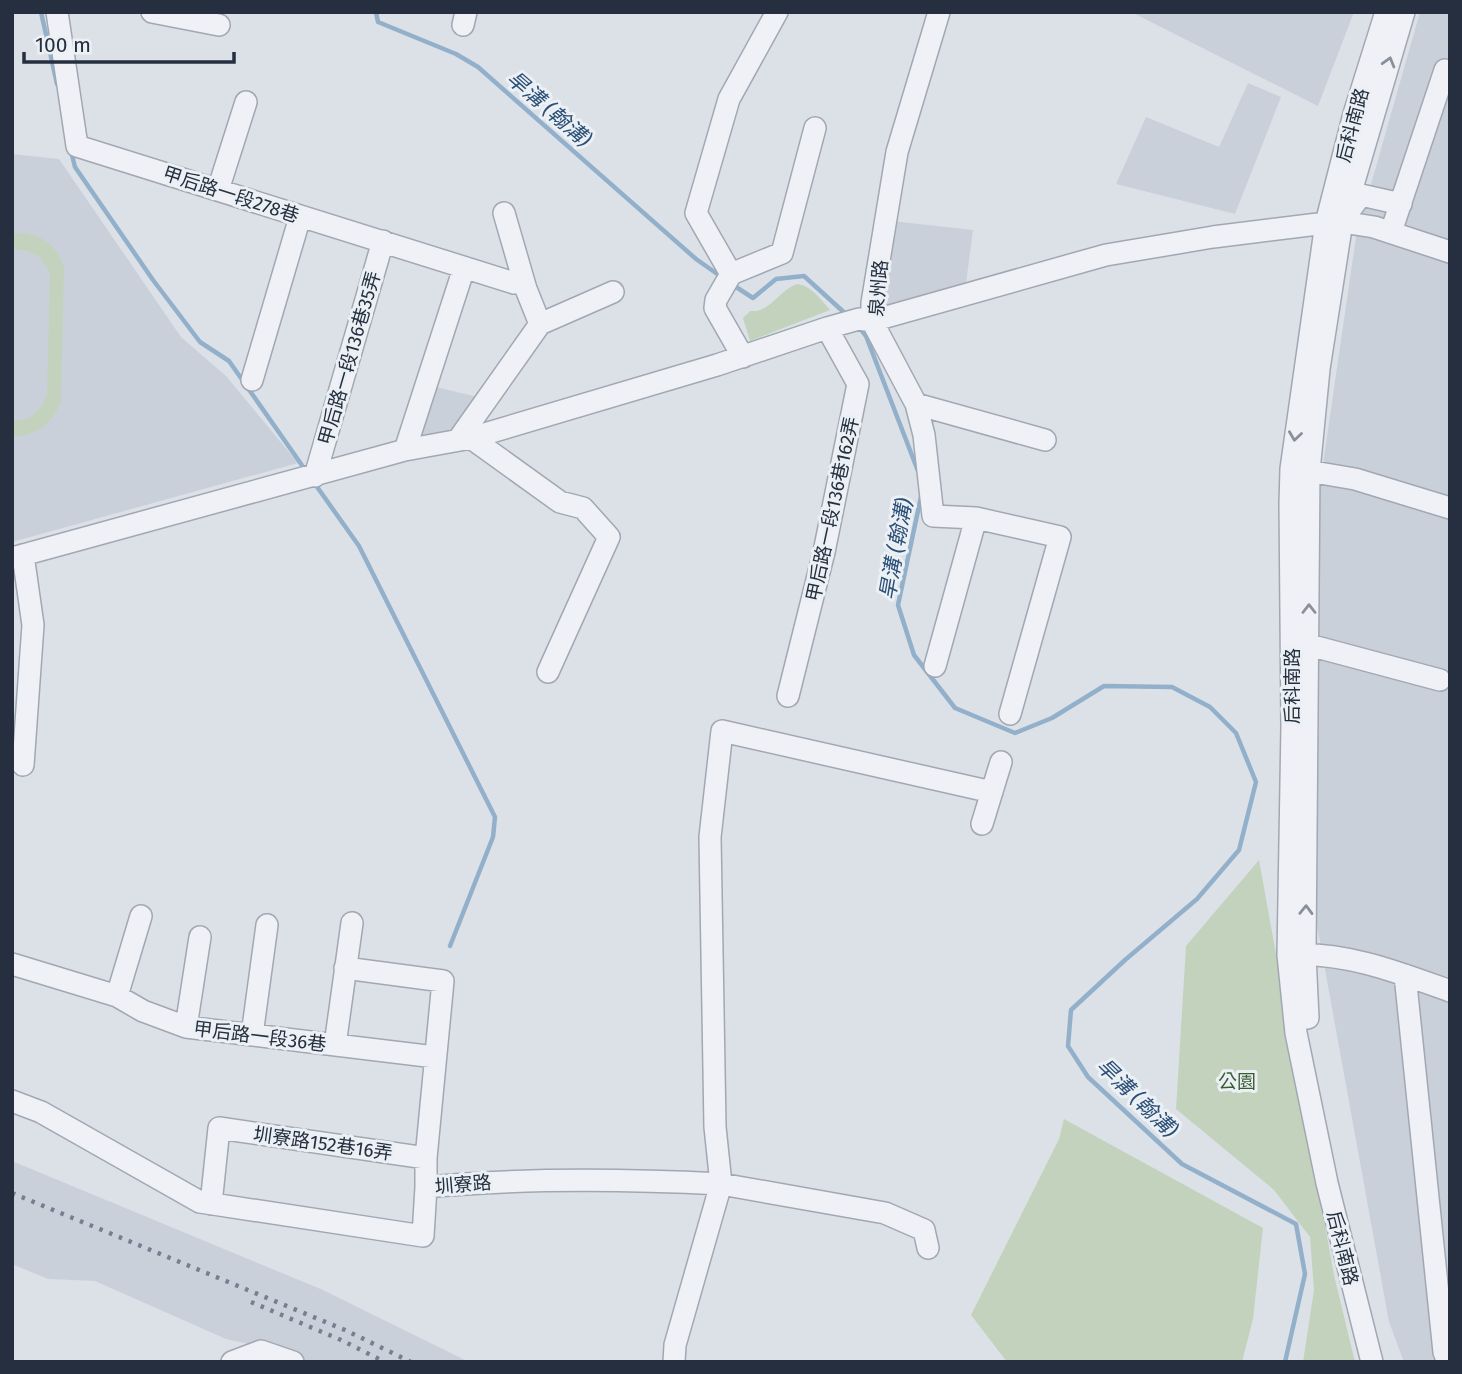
<svg xmlns="http://www.w3.org/2000/svg" width="1462" height="1374" viewBox="0 0 1462 1374" font-family="'Fira Sans','Noto Sans TC',sans-serif">
  <style>
    .built { fill: #cad0da }
    .green { fill: #c3d2bc }
    .lines { fill: none; stroke-linecap: round; stroke-linejoin: round }
    .stream { stroke: #93b0cb; stroke-width: 4.5 }
    .minor-casing { stroke: #a1a8b2; stroke-width: 24 }
    .minor { stroke: #eff1f6; stroke-width: 21 }
    .rail { stroke: #748092; stroke-width: 4.5; stroke-dasharray: 3.5 7; stroke-linecap: butt }
    .oneway { stroke: #8a909a }
    .labels { text-anchor: middle; stroke-width: 6; stroke-linejoin: round; paint-order: stroke }
    .street-label { font-size: 19px; fill: #252f3f; stroke: #ebf0f5 }
    .park-label { font-size: 19px; fill: #3a5c31; stroke: #ebf0f5 }
    .water-label { font-size: 21px; font-style: italic; fill: #2c4f76; stroke: #ebf0f5 }
  </style>
  <rect width="100%" height="100%" fill="#dce1e8"/>
  <!-- built -->
  <path class="built" d="M 1131,12 L 1354,12 L 1318,106 Z
    M 1420,12 L 1450,12 L 1450,1362 L 1404,1362 L 1389,1322 L 1316,920 L 1314,526 L 1356,237 Z
    M 1248,83 L 1281,97 L 1235,214 L 1116,184 L 1146,117 L 1219,147 Z
    M 12,154 L 59,159 L 181,337 L 226,376 L 298,463 L 12,542 Z
    M 892,221 L 973,230 L 965,291 L 924,303 L 884,305 Z
    M 436,387 L 482,398 L 456,432 L 422,435 Z
    M 12,1161 L 323,1290 L 469,1362 L 292,1362 L 266,1348 L 226,1339 L 95,1281 L 48,1279 L 12,1264 Z"/>
  <!-- green -->
  <path class="green" d="M 22,233 C 44,236 57,246 64,267 L 61,400 C 54,423 37,436 12,436 L 12,421 C 30,421 42,411 47,394 L 50,273 C 42,256 32,249 12,249 L 12,234 Z
    M 798,284 C 813,287 820,299 830,310 L 750,341 L 743,318 L 750,311 C 771,313 779,289 798,284 Z
    M 1259,860 L 1334,1275 L 1355,1362 L 1303,1362 L 1314,1290 L 1310,1237 L 1274,1190 L 1176,1109 L 1186,946 Z
    M 1064,1119 L 1263,1228 L 1253,1319 L 1242,1362 L 1007,1362 L 971,1315 L 1059,1139 Z"/>
  <g class="lines">
    <!-- stream -->
    <path class="stream" d="M 41,12 L 57,84
      M 376,12 L 378,22 L 456,54 L 478,67 L 696,259 L 723,278
      M 71,151 L 75,167 L 153,280 L 200,342 L 229,361 L 306,471
      M 733,285 L 753,298 L 776,279 L 804,276 L 848,316
      M 859,327 L 866,336 L 918,471
      M 315,484 L 359,546 L 495,817 L 493,837 L 450,946
      M 922,492 L 898,605 L 914,655 L 955,708 L 1015,733 L 1052,718 L 1104,686 L 1172,687 L 1210,707 L 1236,733 L 1256,782 L 1239,850 L 1197,899 L 1125,960 L 1071,1010 L 1068,1046 L 1088,1077 L 1182,1164 L 1296,1224 L 1305,1274 L 1285,1362"/>
    <!-- minor casing -->
    <g class="minor-casing">
      <path id="minor" d="M 57,12 L 77,146 L 514,283
        M 152,12 L 219,25
        M 939,12 L 897,152 L 872,303 L 872,321 L 916,404 L 924,435 L 933,516 L 976,518 L 1060,537 L 1010,714
        M 463,25 L 466,12
        M 218,190 L 246,102
        M 1347,214 L 1361,195 L 1401,204
        M 1391,232 L 1445,70 L 1450,72
        M 731,274 L 696,213 L 729,99 L 777,12
        M 731,274 L 782,253 L 815,128
        M 731,274 L 716,300 L 715,308 L 743,357
        M 540,324 L 613,292
        M 252,380 L 300,217
        M 916,404 L 1045,440
        M 471,438 L 560,502 L 583,508 L 609,537 L 548,672
        M 458,440 L 540,324 L 526,289 L 504,213
        M 405,450 L 464,268
        M 1296,469 L 1355,479 L 1450,508
        M 315,476 L 383,241
        M 12,558 L 405,450 L 471,438 L 717,365 L 827,328 L 859,319 L 872,321 L 1106,255 L 1213,237 L 1326,223 L 1342,222 L 1374,227 L 1450,252
        M 1309,645 L 1440,680
        M 935,666 L 976,518
        M 788,696 L 824,552 L 858,384 L 827,328
        M 23,765 L 33,625 L 23,555
        M 982,824 L 1001,762
        M 1294,955 C 1347,952 1400,973 1450,991
        M 12,964 L 117,996 L 143,1011 L 186,1027 L 435,1057
        M 345,968 L 443,981 L 426,1158 L 426,1187
        M 1405,975 L 1444,1352 L 1448,1362
        M 117,996 L 141,916
        M 1308,1018 L 1305,955 L 1309,471 L 1319,369 L 1342,222 L 1404,12
        M 186,1027 L 200,937
        M 252,1035 L 267,925
        M 335,1045 L 352,923
        M 12,1101 L 41,1112 L 200,1202 L 423,1236 L 426,1187 C 524,1178 622,1179 721,1184 L 675,1345 L 674,1362
        M 211,1204 L 219,1128 L 426,1158
        M 928,1248 L 924,1230 L 885,1213 L 721,1184 L 715,1127 L 710,837 L 722,731 L 992,792
        M 232,1362 L 261,1351 L 293,1362
        M 1372,1362 L 1327,1183 L 1296,1033 L 1288,955 L 1292,726 L 1290,503 L 1291,469 L 1326,223 L 1354,114 L 1386,12"/>
    </g>
    <!-- minor -->
    <use href="#minor" class="minor"/>
    <!-- rail -->
    <path class="rail" d="M 12,1193 L 345,1330 L 411,1362
      M 251,1302 L 341,1340 L 385,1362"/>
  </g>
  <!-- one-way arrows -->
  <defs><path id="oneway-chevron" d="M-2-3.5L2.5 0L-2 3.5" fill="none" stroke-width="1.6" stroke-linecap="round" stroke-linejoin="round" transform="scale(1.75)"/></defs>
  <g class="oneway">
    <use href="#oneway-chevron" transform="translate(1389 62) rotate(-74)"/>
    <use href="#oneway-chevron" transform="translate(1295 436) rotate(98)"/>
    <use href="#oneway-chevron" transform="translate(1309 609) rotate(-90)"/>
    <use href="#oneway-chevron" transform="translate(1306 910) rotate(-89)"/>
  </g>
  <g class="labels">
    <!-- street labels -->
    <g class="street-label">
      <text transform="translate(1352 125) rotate(-75)" y="7">后科南路</text>
      <text transform="translate(231 194) rotate(18)" y="7">甲后路一段278巷</text>
      <text transform="translate(878 288) rotate(-85)" y="7">泉州路</text>
      <text transform="translate(349 358) rotate(-74)" y="7">甲后路一段136巷35弄</text>
      <text transform="translate(832 509) rotate(-78)" y="7">甲后路一段136巷162弄</text>
      <text transform="translate(1292 686) rotate(-90)" y="7">后科南路</text>
      <text transform="translate(260 1036) rotate(7)" y="7">甲后路一段36巷</text>
      <text transform="translate(323 1143) rotate(8)" y="7">圳寮路152巷16弄</text>
      <text transform="translate(463 1184) rotate(-5)" y="7">圳寮路</text>
      <text transform="translate(1343 1248) rotate(76)" y="7">后科南路</text>
    </g>
    <!-- park labels -->
    <g class="park-label">
      <text x="1237" y="1088">公園</text>
    </g>
    <!-- water labels -->
    <g class="water-label">
      <text transform="translate(549 109) rotate(41)" y="7">旱溝 (翰溝)</text>
      <text transform="translate(896 549) rotate(-80)" y="7">旱溝 (翰溝)</text>
      <text transform="translate(1137 1098) rotate(44)" y="7">旱溝 (翰溝)</text>
    </g>
  </g>
  <!-- border -->
  <rect width="1462" height="1374" fill="none" stroke="#252f3f" stroke-width="28"/>
  <!-- scale -->
  <path d="M24 52v10h210v-10" fill="none" stroke="#252f3f" stroke-width="3.5"/>
  <text x="35" y="52" font-size="21" fill="#252f3f" stroke="#ebf0f5" stroke-width="5" paint-order="stroke">100 m</text>
</svg>
